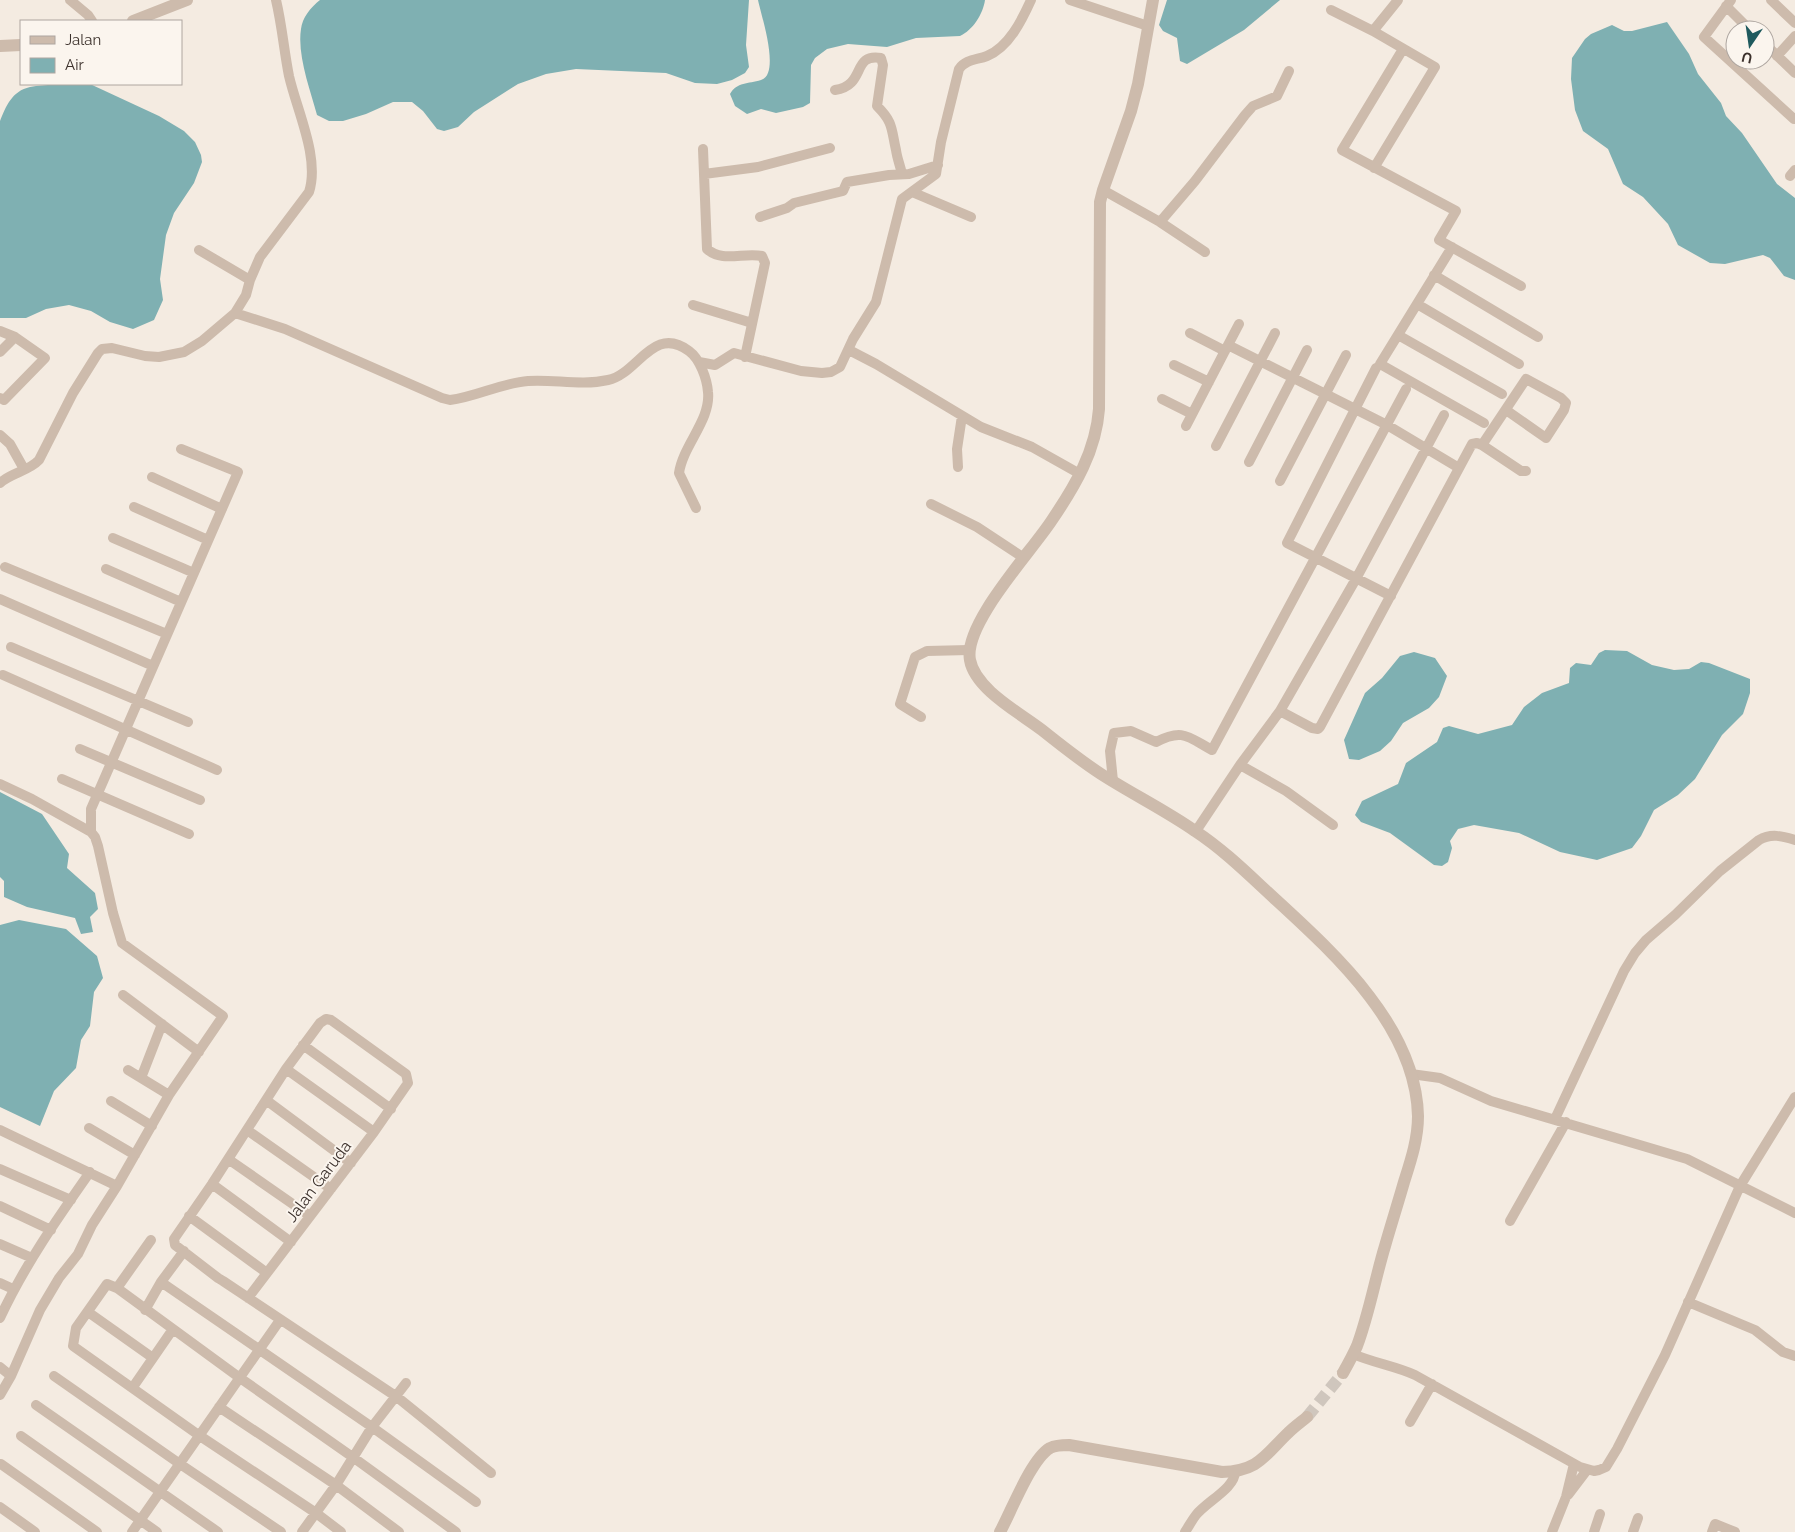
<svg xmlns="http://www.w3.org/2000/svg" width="1795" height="1532" viewBox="0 0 1795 1532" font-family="Raleway,sans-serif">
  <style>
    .water { fill: #7fb0b2 }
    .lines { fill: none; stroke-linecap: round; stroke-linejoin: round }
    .tertiary-tunnel { stroke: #cfc6bd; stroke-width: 12; stroke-dasharray: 12 6; stroke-linecap: butt }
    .minor { stroke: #cdbbac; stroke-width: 10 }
    .tertiary { stroke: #cdbbac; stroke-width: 12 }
    .labels { text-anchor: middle; stroke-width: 4; stroke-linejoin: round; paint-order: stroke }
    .street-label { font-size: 16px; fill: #3b302b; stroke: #fbf5ee }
  </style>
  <rect width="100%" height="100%" fill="#f4ebe1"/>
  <!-- water -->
  <path class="water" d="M 320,0 L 749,0 L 746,45 L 749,67 L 745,73 L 732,80 L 717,84 L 695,83 L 666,73 L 576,69 L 546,74 L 518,84 L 474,112 L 458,127 L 444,131 L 437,129 L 423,111 L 412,102 L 393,102 L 366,114 L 343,121 L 329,121 L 317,115 C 310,89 297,55 301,29 C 302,18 311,7 320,0 Z
    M 758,0 L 985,0 C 983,14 973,30 960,36 L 916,38 L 887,47 L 848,44 L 827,49 L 815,58 L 811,65 L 810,103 L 803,107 L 776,113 L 761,109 L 747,114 L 735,106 L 730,94 C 737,82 748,84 761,80 C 781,74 761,15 758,0 Z
    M 1167,0 L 1280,0 L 1244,30 L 1187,64 L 1180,61 L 1177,38 L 1163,31 L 1159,25 Z
    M 1667,22 L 1689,54 L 1698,74 L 1721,103 L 1726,116 L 1742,133 L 1777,184 L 1795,198 L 1795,280 L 1784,276 L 1770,258 L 1763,255 L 1725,264 L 1710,263 L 1678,245 L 1668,224 L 1643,197 L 1623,184 L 1608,149 L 1583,131 L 1575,110 L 1571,79 L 1572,58 L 1585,39 L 1591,34 L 1612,25 L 1624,31 L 1632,31 Z
    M 54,84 L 90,84 L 159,116 L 184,131 L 195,142 L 201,155 L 202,162 L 194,183 L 174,213 L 166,235 L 160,279 L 163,300 L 154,320 L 133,329 L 110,322 L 91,311 L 69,305 L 46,309 L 26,318 L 0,318 L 0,121 C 6,106 12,91 30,87 C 38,85 46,86 54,84 Z
    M 1605,650 L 1627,651 L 1652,665 L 1674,670 L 1689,669 L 1701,662 L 1709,663 L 1750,679 L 1750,693 L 1743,714 L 1722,735 L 1695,779 L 1678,795 L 1654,810 L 1641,836 L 1632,848 L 1597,860 L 1560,852 L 1519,833 L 1474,825 L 1458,829 L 1450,841 L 1452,848 L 1448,862 L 1442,866 L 1434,865 L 1390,833 L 1361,822 L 1355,815 L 1362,801 L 1398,784 L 1406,763 L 1437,742 L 1443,728 L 1449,726 L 1478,734 L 1512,725 L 1524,707 L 1542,693 L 1569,683 L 1570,668 L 1576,663 L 1591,665 L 1599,653 Z
    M 1414,652 L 1435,658 L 1447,676 L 1439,697 L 1429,708 L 1403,723 L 1391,741 L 1380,751 L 1359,760 L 1349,759 L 1344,740 L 1365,693 L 1382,678 L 1400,656 Z
    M 0,792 L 42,814 L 69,854 L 67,868 L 95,893 L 98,909 L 90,917 L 93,932 L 81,934 L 75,918 L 27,907 L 4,897 L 4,881 L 0,877 Z
    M 19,920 L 66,929 L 97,956 L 103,978 L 94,992 L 90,1026 L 81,1040 L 76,1068 L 54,1091 L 40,1126 L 0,1107 L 0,925 Z"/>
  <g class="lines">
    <!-- tertiary-tunnel -->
    <path class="tertiary-tunnel" d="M 1307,1417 L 1343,1373"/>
    <!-- minor -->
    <path class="minor" d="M 70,0 L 88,15 L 92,21
      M 1070,0 L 1148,26
      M 1731,0 L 1704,37 L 1794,119 L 1795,118
      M 1771,0 L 1795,23
      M 1726,6 L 1750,30
      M 1331,10 L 1373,31 L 1398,0
      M 1373,31 L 1435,67 L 1374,168
      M 1765,44 L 1795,73
      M 1403,49 L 1342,150 L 1456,211 L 1439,240 L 1521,286
      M 1777,56 L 1795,36
      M 835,90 C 867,85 851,53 881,58 L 883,65 L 877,106 C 894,123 891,129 896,150 C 897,158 900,165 902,174
      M 703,149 L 707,249 C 722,263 744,252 762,256 L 765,263 L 745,357
      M 704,174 L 758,167 L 830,148
      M 1790,176 L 1795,170
      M 1103,190 L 1160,222 L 1205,252
      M 912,192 L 971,217
      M 760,217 L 787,208 L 794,203 L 843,191 L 847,182 L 889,175 L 909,174 L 938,165
      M 1160,222 L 1195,181 L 1245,115 L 1253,106 L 1277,96 L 1289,71
      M 1452,247 L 1380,364 L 1484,423
      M 199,250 L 250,280
      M 1434,275 L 1538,337
      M 1417,304 L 1519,364
      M 693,305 L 752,323
      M 235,313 L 285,329 L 442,398 L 450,400 C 476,397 501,383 528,381 C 554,379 581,386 608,380 C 638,374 653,324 689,351 C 700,359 707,379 708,392 C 711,420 683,445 679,473 L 696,508
      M 1239,324 L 1228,345 L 1387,425 L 1459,468
      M 0,331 L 15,337 L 45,358 L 4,400 L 0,398
      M 1190,333 L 1225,351
      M 1398,335 L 1502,394
      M 849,350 L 876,364 L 981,427 L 1032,447 L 1080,474
      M 0,352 L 15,337
      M 699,362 L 715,365 L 734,353 L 801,371 L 822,373 L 831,372 L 840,367 L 853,339 L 876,302 L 902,199 L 936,174 L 941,142 L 959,69 C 966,59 977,60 987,56 C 1009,47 1022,20 1031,0
      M 1174,365 L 1209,382
      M 1376,368 L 1287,543 L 1391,596
      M 1162,399 L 1192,414
      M 1186,426 L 1228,345
      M 0,435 L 10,444 L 24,469
      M 1482,445 L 1526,379 L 1561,398 L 1566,403 L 1564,410 L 1546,438 L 1506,410
      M 1216,446 L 1275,333
      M 1249,462 L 1307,350
      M 958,467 L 957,449 L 962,416
      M 152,477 L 222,509
      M 1280,481 L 1346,355
      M 0,483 C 11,473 29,471 39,460 L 73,393 L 98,353 L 102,349 L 112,348 L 145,356 L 159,357 L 184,352 L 202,341 L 235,313 L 246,295 L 250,280 L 260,257 L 309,192 C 320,158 297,111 289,76 C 284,51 282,25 276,0
      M 931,504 L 977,527 L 1024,558
      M 134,507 L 208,540
      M 113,538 L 194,573
      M 5,567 L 167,634
      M 106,569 L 181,602
      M 0,599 L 153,666
      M 11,647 L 188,722
      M 3,675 L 217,770
      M 1280,711 L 1312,728 L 1318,729 L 1320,727 L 1472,444 L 1477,443 L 1482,445 L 1521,471 L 1526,471
      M 921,717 L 900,704 L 915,657 L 927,651 L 969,650
      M 80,749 L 200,800
      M 1240,765 L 1286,791 L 1333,825
      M 62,779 L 189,834
      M 1113,781 L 1110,751 L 1114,733 L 1131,731 L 1156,742 C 1183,728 1188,737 1212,750 L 1406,389
      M 0,784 L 32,799 L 91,832 L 95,837 L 98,846 L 113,913 L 122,943 L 223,1016 L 169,1095 L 117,1186 L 92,1225 L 78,1254 L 59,1278 L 40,1310 L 11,1376 L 0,1395
      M 1196,831 L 1240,765 L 1280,711 L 1357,577 L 1444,415
      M 91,832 L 91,809 L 238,472 L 181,449
      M 123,995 L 199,1052
      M 303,1045 L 391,1109
      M 286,1069 L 374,1132
      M 128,1070 L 169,1095
      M 1411,1074 L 1440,1078 L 1491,1101 L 1687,1159 L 1795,1213
      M 141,1078 L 162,1024
      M 266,1100 L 351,1163
      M 111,1101 L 152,1126
      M 1555,1119 L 1624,971 L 1635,953 L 1646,940 L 1675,915 L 1720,871 L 1759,840 C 1771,833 1782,836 1795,840
      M 89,1128 L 135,1155
      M 0,1130 L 117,1186
      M 247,1130 L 331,1189
      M 228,1159 L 310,1216
      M 0,1169 L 71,1200
      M 212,1184 L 291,1242
      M 0,1206 L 51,1230
      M 189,1216 L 267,1273
      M 1510,1221 L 1566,1122
      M 0,1244 L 32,1258
      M 161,1282 L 372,1427 L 476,1502
      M 0,1283 L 13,1289
      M 117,1288 L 151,1240
      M 248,1298 L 374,1132 L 408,1083 L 406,1074 L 331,1020 L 326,1019 L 320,1023 L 286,1069 L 212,1184 L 174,1239 L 175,1245 L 218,1278 L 223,1281 L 397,1397 L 491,1473
      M 1688,1302 L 1755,1330 L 1783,1352 L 1795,1356
      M 145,1310 L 161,1282 L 184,1251
      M 88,1312 L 153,1358
      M 0,1318 C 24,1266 57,1219 90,1172
      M 1353,1354 C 1374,1363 1395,1366 1415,1375 L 1580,1467 L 1594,1471 L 1599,1470 L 1606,1467 L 1617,1449 L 1665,1355 L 1740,1186 L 1795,1097
      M 0,1367 L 11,1376
      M 54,1376 L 180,1464 L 281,1532
      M 133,1387 L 173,1329
      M 36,1405 L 218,1532
      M 219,1407 L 336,1485 L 399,1532
      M 1410,1422 L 1432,1384
      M 21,1436 L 157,1532
      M 1,1464 L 97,1532
      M 1568,1495 L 1587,1470
      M 0,1507 L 35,1532
      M 132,1532 L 280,1320
      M 302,1532 L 336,1485 L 372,1427 L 406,1383
      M 341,1532 L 316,1513 L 200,1436 L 73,1346 L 76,1328 L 107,1284 L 117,1288 L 240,1378 L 354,1458 L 456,1532
      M 1185,1532 C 1189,1526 1192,1520 1196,1515 C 1206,1502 1235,1488 1235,1472
      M 1552,1532 L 1566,1497 L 1574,1464
      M 1594,1532 L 1600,1514
      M 1633,1532 L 1638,1518
      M 1712,1532 L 1715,1524 L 1735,1532"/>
    <!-- tertiary -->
    <path class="tertiary" d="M 1153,0 L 1138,84 L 1131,111 L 1103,190 L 1100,202 L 1099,409 C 1096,451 1075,486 1052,520 C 1032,551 963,624 970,660 C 975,689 1020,713 1042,730 C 1062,746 1081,761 1101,774 C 1132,794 1165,810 1195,831 C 1224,850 1249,875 1274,898 C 1335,954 1416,1027 1418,1116 C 1418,1139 1411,1160 1404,1182 C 1398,1203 1391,1225 1385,1246 C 1375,1279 1369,1314 1357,1346 C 1353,1355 1348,1364 1343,1373
      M 133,21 L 187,0
      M 0,46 L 21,45
      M 1000,1532 C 1011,1512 1031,1459 1050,1448 C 1056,1445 1062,1445 1069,1445 L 1222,1472 C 1259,1471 1265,1455 1288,1433 C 1294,1427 1301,1422 1307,1417"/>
  </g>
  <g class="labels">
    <!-- street labels -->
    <g class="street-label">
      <text transform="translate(318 1181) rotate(-53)" y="6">Jalan Garuda</text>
    </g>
  </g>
  <!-- legend -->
  <rect x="20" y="20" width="162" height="65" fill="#fbf5ee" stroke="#aea6a0"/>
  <rect x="30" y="36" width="25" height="8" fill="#cdbbac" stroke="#aea6a0"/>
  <text x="65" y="45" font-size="15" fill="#3b302b">Jalan</text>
  <rect x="30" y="58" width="25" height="15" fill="#7fb0b2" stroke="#aea6a0"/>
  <text x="65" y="70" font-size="15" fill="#3b302b">Air</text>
  <!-- north arrow -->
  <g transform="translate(1750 45) rotate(193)"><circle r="24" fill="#fbf5ee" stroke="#aea6a0"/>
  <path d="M0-4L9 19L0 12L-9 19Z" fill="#1f5a5e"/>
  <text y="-8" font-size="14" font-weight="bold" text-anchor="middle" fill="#3b302b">U</text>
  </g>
</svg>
